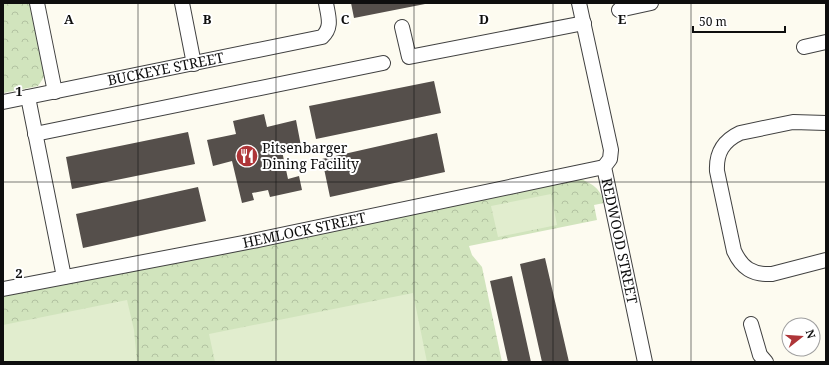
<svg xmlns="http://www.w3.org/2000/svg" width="829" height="365" viewBox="0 0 829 365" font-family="'Noto Serif',serif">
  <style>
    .park { fill: url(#park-crowns) }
    .pitch { fill: #e1edce }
    .building { fill: #554f4b }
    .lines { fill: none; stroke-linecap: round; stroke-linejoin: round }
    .minor-casing { stroke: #414141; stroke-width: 16 }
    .minor { stroke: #fff; stroke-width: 14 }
    .grid { fill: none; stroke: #0e0e0e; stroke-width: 1; stroke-opacity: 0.55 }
    .labels { text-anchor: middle; stroke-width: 4; stroke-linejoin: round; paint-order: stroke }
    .street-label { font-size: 14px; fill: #0e0e0e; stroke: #fff }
    .poi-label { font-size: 14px; fill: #0e0e0e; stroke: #fff; text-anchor: start }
    .grid-label { font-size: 13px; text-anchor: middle; font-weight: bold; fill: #0e0e0e; stroke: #fff; stroke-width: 4; stroke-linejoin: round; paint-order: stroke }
  </style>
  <defs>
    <pattern id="park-crowns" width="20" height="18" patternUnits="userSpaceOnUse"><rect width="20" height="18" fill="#d1e4bd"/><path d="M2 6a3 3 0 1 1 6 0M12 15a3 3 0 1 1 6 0" fill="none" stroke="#b2c2a1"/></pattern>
  </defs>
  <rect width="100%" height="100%" fill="#fdfbf0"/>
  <!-- park -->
  <path class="park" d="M 3,3 L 32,3 L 46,74 L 38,86 L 3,93 Z
    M 581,179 C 594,185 600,188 604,203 L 594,205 L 597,220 L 469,246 L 472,255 L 482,267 L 502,362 L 3,362 L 3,296 Z"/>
  <!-- pitch -->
  <path class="pitch" d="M 551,194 L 557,225 L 498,237 L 491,206 Z
    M 413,293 L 427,362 L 215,362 L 209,334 Z
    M 127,300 L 134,330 L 137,362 L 3,362 L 3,325 Z"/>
  <!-- building -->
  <path class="building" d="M 351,3 L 425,3 L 425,4 L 354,18 Z
    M 434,81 L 441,113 L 316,139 L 309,106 Z
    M 264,114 L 267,127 L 296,120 L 301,146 L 282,151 L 288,179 L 299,176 L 302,190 L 270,197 L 268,190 L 252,193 L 254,200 L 242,203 L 232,161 L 213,166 L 207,140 L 236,134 L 233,121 Z
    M 188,132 L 195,164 L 72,189 L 66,157 Z
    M 437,133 L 445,172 L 330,197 L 322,159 Z
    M 198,187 L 206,221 L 83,248 L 76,214 Z
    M 545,258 L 569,362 L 542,362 L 520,264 Z
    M 512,276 L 531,362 L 508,362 L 490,281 Z"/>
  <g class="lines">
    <!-- minor casing -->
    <g class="minor-casing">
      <g id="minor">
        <path d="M 37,3 L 55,92"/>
        <path d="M 182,3 L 194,64"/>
        <path id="s1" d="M 579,3 L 611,150 L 610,159 L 604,167 L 645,362"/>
        <path d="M 619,10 L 651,3"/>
        <path d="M 402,27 L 409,57 L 584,23"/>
        <path d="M 804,47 L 826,42"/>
        <path d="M 28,97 L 64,277"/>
        <path id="s2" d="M 3,102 L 322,37 C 333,27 328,16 326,3"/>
        <path d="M 826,123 L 793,122 L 740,133 C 723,141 716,153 717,171 L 734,251 C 742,268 752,275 772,274 L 826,260"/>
        <path d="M 35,134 L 383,63"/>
        <path id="s3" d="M 3,289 L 248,242 L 604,167"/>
        <path d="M 751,324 L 760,355 L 766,362"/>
      </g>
    </g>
    <!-- minor -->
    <use href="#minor" class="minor"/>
  </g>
  <!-- grid -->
  <path class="grid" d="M 138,3 L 138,362M 276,3 L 276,362M 414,3 L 414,362M 553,3 L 553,362M 691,3 L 691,362M 3,182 L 826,182"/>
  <!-- icons -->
  <defs>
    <g id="restaurant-disc" transform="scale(1.15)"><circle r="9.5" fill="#ae3538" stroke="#fff"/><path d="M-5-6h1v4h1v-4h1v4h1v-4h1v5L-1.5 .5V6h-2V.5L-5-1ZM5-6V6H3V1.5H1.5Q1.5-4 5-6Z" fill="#fff"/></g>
  </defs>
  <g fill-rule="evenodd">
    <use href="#restaurant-disc" x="247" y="156"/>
  </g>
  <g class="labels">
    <!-- street labels -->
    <g class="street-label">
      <text dy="5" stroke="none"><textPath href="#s2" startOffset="166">BUCKEYE STREET</textPath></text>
      <text dy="5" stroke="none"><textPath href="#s3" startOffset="307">HEMLOCK STREET</textPath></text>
      <text dy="5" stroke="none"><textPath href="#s1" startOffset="245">REDWOOD STREET</textPath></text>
    </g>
    <!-- poi labels -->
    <g class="poi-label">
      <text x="262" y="153">Pitsenbarger<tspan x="262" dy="16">Dining Facility</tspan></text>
    </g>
  </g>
  <g class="grid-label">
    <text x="69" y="24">A</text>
    <text x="207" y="24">B</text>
    <text x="345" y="24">C</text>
    <text x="484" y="24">D</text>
    <text x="622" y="24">E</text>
    <text x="19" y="96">1</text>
    <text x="19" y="278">2</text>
  </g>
  <!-- border -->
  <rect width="829" height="365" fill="none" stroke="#0e0e0e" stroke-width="8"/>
  <!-- north arrow -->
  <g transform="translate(801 337) rotate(73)"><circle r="19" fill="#ffffff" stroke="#9f9f9f"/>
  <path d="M0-3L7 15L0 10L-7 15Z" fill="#ae3538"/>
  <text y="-6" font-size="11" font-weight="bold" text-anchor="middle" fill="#0e0e0e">N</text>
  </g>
  <!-- scale -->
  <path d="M693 26v6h92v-6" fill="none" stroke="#0e0e0e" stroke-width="2"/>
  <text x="699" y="26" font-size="12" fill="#0e0e0e" stroke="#ffffff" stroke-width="3" paint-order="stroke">50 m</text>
</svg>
